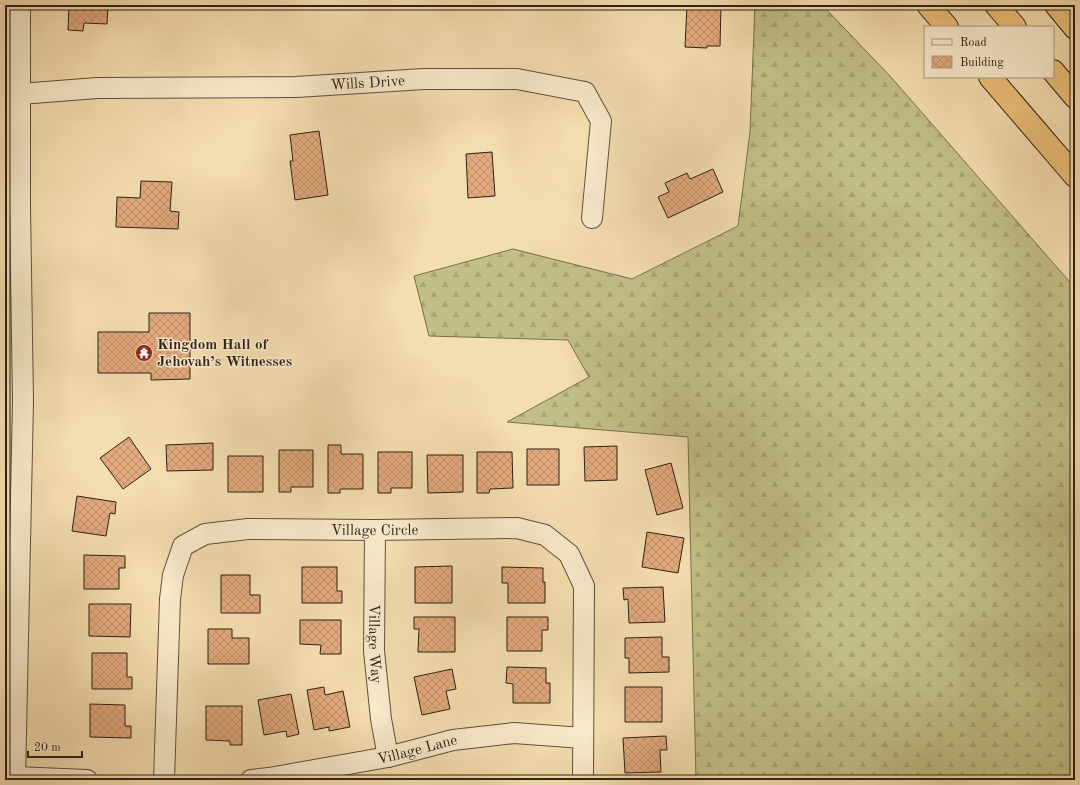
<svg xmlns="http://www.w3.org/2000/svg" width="1080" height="785" viewBox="0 0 1080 785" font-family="'Old Standard TT',serif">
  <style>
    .forest { fill: url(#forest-firs); stroke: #77704e }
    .building { fill: url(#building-cross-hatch); stroke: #2d2117 }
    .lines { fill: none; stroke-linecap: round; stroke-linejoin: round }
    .minor-casing { stroke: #5f503d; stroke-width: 22 }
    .highway-casing { stroke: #2d2117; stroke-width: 24 }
    .minor { stroke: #f8e9cb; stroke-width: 20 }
    .highway { stroke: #eabe78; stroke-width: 22 }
    .labels { text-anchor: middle; stroke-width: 3; stroke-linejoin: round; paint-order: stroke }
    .street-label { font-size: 15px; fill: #2d2117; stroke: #f8e9cb }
    .poi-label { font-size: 15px; font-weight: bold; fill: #2d2117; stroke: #f8e9cb; text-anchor: start }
  </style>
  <defs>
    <pattern id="forest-firs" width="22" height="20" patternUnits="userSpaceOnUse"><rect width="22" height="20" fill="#c1bf86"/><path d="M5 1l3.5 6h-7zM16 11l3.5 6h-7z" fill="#a6a473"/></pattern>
    <pattern id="building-cross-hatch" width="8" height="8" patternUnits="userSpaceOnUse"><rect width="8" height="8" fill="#e1a97d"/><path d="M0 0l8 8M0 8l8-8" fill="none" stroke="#c1916b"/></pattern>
  </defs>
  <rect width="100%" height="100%" fill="#f4ddaf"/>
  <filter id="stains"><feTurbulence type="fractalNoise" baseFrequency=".005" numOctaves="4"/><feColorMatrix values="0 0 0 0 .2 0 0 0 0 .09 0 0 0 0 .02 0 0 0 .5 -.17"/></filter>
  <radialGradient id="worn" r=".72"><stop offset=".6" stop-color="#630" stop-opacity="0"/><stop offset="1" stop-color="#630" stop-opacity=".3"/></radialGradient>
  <!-- forest -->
  <path class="forest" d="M 755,5 L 822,5 L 890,76 L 1075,288 L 1075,780 L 696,780 L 688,437 L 507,422 L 589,377 L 568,340 L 429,336 L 414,276 L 513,249 L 632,279 L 738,226 L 750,132 Z"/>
  <!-- building -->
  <path class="building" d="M 69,5 L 108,5 L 107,24 L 84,23 L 83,31 L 68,30 Z
    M 553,5 L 574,5 L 574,7 L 552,6 Z
    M 687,5 L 721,5 L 720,46 L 707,46 L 707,48 L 685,47 Z
    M 319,131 L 328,195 L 295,200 L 290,161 L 293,161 L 290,135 Z
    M 492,152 L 495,196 L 468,198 L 466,154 Z
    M 713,169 L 723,192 L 668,218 L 658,197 L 669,192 L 665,183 L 687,173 L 690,179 Z
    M 141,181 L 172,182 L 170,211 L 179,212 L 178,229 L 116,227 L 117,197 L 140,198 Z
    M 149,313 L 190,313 L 190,379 L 151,380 L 151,373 L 98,373 L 98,332 L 149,332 Z
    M 129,437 L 151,469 L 123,489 L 100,458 Z
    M 213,443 L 213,470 L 167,471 L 166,445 Z
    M 328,445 L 341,445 L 341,454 L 363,454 L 363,489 L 340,489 L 340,493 L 328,493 Z
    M 617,446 L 617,480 L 585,481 L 584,447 Z
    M 527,449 L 559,449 L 559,485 L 527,485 Z
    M 279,450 L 313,450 L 313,487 L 291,487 L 291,492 L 279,492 Z
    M 378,452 L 412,452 L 412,488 L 391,488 L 391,493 L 378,493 Z
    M 477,452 L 512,452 L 513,488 L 490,489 L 489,493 L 477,493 Z
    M 427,455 L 463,455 L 463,492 L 428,493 Z
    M 228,456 L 263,456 L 263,492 L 228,492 Z
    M 671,463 L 683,508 L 657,515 L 645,470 Z
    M 77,496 L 116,502 L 115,514 L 110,513 L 106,536 L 72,531 Z
    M 647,532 L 684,538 L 678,573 L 642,567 Z
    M 84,555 L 125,556 L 125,568 L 119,568 L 119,589 L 84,589 Z
    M 452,566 L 452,603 L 415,603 L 415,567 Z
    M 302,567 L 337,567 L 337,591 L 342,591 L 342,603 L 302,603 Z
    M 502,567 L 543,568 L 543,582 L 545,582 L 545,603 L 508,603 L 508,583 L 502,583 Z
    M 221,575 L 250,575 L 250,595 L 260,595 L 260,613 L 221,613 Z
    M 663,587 L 665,622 L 629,623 L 628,599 L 624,600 L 623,588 Z
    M 89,604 L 131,604 L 130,637 L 89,636 Z
    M 414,617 L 455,617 L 455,652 L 418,652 L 419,629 L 414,629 Z
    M 507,617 L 548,617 L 548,630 L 542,630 L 542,651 L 507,651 Z
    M 300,620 L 341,620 L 341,654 L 320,654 L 321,645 L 300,644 Z
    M 208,629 L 232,629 L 232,638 L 249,638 L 249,664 L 208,664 Z
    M 662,637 L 662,657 L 669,657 L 669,672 L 629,673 L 629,658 L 625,658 L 625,638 Z
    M 92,653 L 127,653 L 127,677 L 132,677 L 132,689 L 92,689 Z
    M 507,667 L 546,668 L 546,683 L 550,683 L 550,703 L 513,703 L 513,684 L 506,683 Z
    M 452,669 L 456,689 L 446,691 L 450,709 L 422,715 L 414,677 Z
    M 324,687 L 325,695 L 343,691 L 350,727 L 329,731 L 329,727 L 314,730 L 307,690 Z
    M 625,687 L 662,687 L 662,722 L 625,722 Z
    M 291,694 L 299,734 L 287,737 L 286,731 L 264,735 L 258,700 Z
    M 90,704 L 125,705 L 125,726 L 131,726 L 131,738 L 90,737 Z
    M 206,706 L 242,706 L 242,745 L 230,745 L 230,741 L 206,740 Z
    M 666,736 L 667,750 L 660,750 L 661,772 L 625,773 L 623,738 Z
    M 505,777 L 543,777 L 543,780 L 505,780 Z"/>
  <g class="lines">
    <!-- minor casing -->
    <g class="minor-casing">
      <g id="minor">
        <path id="s1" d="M 20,94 L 97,88 L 296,87 L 424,79 L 517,79 L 585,92 L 601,121 L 592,218"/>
        <path id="s2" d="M 375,530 L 374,651 L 381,719 L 388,757"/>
        <path d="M 5,772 L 15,777 L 87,780"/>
        <path d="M 15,780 L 23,401 L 20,206 L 20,5"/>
        <path id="s3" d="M 164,780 L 170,599 L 173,575 L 183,546 L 205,534 L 248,529 L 375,530 L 517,528 L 545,535 L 569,554 L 584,586 L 583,780"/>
        <path id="s4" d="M 251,780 L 269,778 L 388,757 L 453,740 L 514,733 L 583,738"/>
      </g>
    </g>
    <!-- highway casing -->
    <g class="highway-casing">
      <path id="highway" d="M 928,5 L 947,27
        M 996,5 L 1015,27
        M 1056,5 L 1075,28
        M 1053,71 L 1075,97
        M 990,77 L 1075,176"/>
    </g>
    <!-- minor -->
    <use href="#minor" class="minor"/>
    <!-- highway -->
    <use href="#highway" class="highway"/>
  </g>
  <!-- icons -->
  <defs>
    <g id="temple-disc" transform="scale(0.9)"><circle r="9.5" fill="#8f2418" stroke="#f8e9cb"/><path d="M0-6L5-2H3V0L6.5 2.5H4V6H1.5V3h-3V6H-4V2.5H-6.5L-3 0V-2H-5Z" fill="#fff"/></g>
  </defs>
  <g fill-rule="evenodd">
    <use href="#temple-disc" x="144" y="353"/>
  </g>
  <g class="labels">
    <!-- street labels -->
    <g class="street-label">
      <text dy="5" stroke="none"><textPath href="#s1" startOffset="348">Wills Drive</textPath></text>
      <text dy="5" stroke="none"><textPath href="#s3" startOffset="431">Village Circle</textPath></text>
      <text dy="5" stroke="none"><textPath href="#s2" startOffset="114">Village Way</textPath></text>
      <text dy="5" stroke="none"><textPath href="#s4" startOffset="169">Village Lane</textPath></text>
    </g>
    <!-- poi labels -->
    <g class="poi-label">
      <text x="157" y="349">Kingdom Hall of<tspan x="157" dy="17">Jehovah’s Witnesses</tspan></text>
    </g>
  </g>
  <!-- margin -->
  <rect width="1080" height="785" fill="none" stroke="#f4ddaf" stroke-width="20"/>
  <rect x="6" y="6" width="1068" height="773" fill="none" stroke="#2d2117" stroke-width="2"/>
  <rect x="10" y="10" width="1060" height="765" fill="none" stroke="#2d2117"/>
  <!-- legend -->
  <rect x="924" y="26" width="130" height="52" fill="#f8e9cb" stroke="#a79983"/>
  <rect x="932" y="39" width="20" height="6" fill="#f8e9cb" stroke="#a79983"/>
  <text x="960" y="46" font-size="12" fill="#2d2117">Road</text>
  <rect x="932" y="56" width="20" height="12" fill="url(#building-cross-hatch)" stroke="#a79983"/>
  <text x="960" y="66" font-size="12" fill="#2d2117">Building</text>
  <!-- scale -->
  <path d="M28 751v6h54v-6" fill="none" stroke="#2d2117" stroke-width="2"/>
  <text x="34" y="751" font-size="12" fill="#2d2117" stroke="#f8e9cb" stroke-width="3" paint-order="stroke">20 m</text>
  <rect width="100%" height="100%" filter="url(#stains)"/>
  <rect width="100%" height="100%" fill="url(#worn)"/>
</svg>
